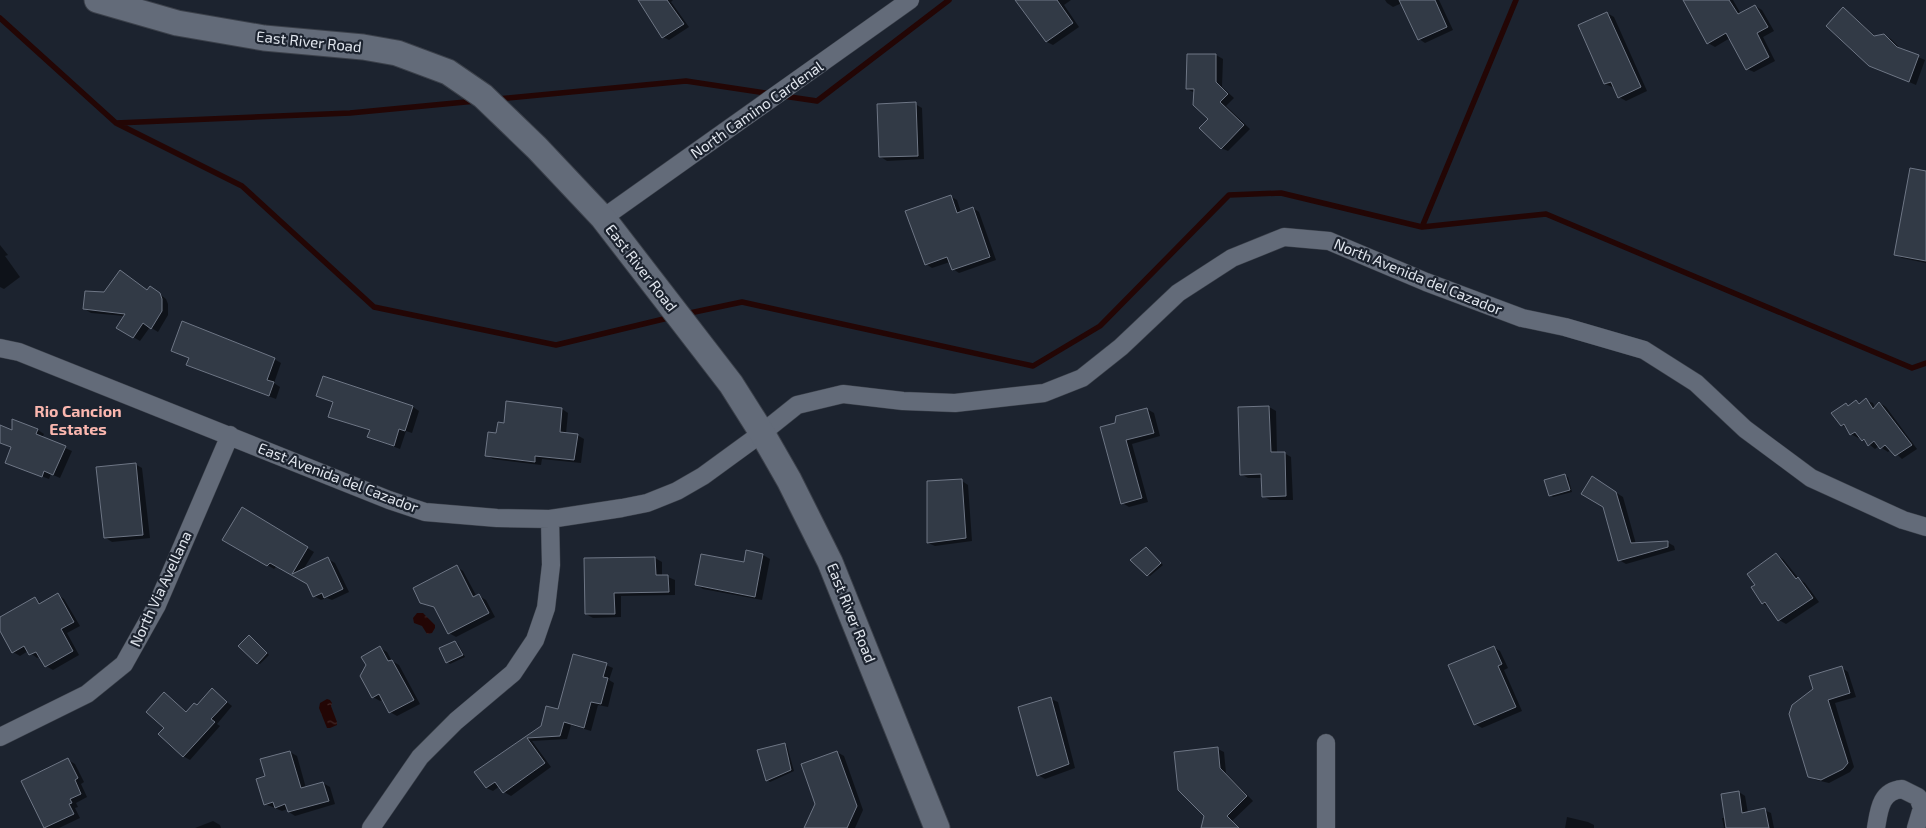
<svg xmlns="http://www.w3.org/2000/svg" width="1926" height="828" viewBox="0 0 1926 828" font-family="'Exo 2',sans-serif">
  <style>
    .water { fill: url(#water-ripples) }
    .shadow { fill: #0007 }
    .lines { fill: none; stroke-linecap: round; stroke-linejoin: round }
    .stream { stroke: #230605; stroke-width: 5.5 }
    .building { fill: #323a46; stroke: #6e7685 }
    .street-casing { stroke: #3b404a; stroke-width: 19 }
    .secondary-casing { stroke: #3b404a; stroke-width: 27 }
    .street { stroke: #636b79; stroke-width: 18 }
    .secondary { stroke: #636b79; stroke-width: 25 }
    .labels { text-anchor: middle; stroke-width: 4.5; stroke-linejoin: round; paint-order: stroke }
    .street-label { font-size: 15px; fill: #e1e6ee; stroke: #1c232f }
    .neighbourhood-label { font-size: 16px; font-weight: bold; fill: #fbb7af; stroke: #1c232f }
  </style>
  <defs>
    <pattern id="water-ripples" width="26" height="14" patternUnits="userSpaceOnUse" patternTransform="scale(1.25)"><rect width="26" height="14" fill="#230605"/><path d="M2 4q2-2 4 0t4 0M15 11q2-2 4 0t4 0" fill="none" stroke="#432a2a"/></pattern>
  </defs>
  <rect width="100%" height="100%" fill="#1c232f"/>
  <!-- water -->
  <path class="water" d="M 417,613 L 423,613 L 435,625 L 435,628 L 432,633 L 427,634 L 422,626 L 414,623 L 413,618 Z
    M 327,699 L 330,700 L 332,703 L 331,706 L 337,722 L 337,725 L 330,728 L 327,728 L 319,708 L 320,703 Z"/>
  <!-- shadow -->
  <path class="shadow" d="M 639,0 L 673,0 L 671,2 L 689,27 L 669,40 L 663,37 Z
    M 1017,0 L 1071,0 L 1064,5 L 1079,27 L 1053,45 L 1047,42 Z
    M 1385,0 L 1439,0 L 1453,30 L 1425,43 L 1419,39 L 1402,3 L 1393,7 L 1387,3 Z
    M 1693,0 L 1733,0 L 1741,14 L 1755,6 L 1762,10 L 1774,31 L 1763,37 L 1775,61 L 1754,72 L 1747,69 L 1730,38 L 1715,47 L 1708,43 Z
    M 1843,9 L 1850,13 L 1876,37 L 1884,35 L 1891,39 L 1902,50 L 1925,60 L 1916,85 L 1870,65 Z
    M 1607,13 L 1614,17 L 1647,91 L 1626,101 L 1619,97 L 1615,86 L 1612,87 L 1605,84 Z
    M 1188,55 L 1216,55 L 1223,59 L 1222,87 L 1234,98 L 1226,106 L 1250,129 L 1228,151 L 1221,148 L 1209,119 L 1195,93 L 1187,89 Z
    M 915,104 L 922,108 L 924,159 L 887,161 L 881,157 Z
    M 1926,172 L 1926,263 L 1902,258 L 1895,254 Z
    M 950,196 L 957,200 L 961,212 L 973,208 L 979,212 L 996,260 L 959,273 L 953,269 L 950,262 L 932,268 L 926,264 Z
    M 0,245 L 8,255 L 5,256 L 20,277 L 4,289 L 0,287 Z
    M 127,276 L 148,291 L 157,292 L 166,299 L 168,304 L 168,315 L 158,332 L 150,327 L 140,341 L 118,328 L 125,316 L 91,313 L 85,309 Z
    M 173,351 L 274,359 L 281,363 L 274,383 L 280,387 L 276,399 L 194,368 L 188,364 L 190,358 Z
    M 323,377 L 413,407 L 419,411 L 412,433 L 406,431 L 400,449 L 369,437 L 371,431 L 329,416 L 334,403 L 317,396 Z
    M 1866,400 L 1873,403 L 1875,408 L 1880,403 L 1886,407 L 1917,449 L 1902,459 L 1891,449 L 1888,452 L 1879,446 L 1875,449 L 1860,437 L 1858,438 L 1851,434 L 1848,429 L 1842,425 L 1833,413 L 1849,407 L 1856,402 L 1861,404 Z
    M 1269,407 L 1276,411 L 1277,453 L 1284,453 L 1291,457 L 1293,500 L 1270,500 L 1263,496 L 1262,478 L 1248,478 L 1241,474 Z
    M 562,409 L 568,413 L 566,434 L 577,435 L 584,439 L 581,463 L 542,459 L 541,465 L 493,459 L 486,455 L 505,424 Z
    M 1147,409 L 1154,413 L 1160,436 L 1132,444 L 1148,502 L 1129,507 L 1122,503 L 1116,424 Z
    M 0,427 L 13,431 L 38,430 L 44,434 L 42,438 L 72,451 L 60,478 L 51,474 L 49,479 L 14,466 L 12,447 L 0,443 Z
    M 135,464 L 142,468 L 150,538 L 112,542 L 106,538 Z
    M 1565,476 L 1568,477 L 1572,492 L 1553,497 L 1550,495 Z
    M 1592,478 L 1623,497 L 1636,544 L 1667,542 L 1674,546 L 1675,550 L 1626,564 L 1619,560 L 1604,506 Z
    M 962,481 L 968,485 L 972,541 L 935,546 L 928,543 Z
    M 242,509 L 314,552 L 303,570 L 328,559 L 335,563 L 349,592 L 332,600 L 327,598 L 321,600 L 314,596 L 308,583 L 278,565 L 274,569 L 224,539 Z
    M 1149,551 L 1163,565 L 1150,576 L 1147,575 Z
    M 747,552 L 763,555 L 770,559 L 762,600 L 703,589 L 697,585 L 745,563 Z
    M 1776,555 L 1783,559 L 1799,579 L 1805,583 L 1819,602 L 1786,624 L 1779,620 L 1769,607 L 1762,603 L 1757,586 Z
    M 655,558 L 662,562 L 662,577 L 668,577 L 675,580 L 675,595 L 621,596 L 621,617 L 593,618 L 586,614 L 585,559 Z
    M 457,567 L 463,571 L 477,597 L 479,596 L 486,600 L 495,617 L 456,637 L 449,633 L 436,608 L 421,602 Z
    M 58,595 L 64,599 L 80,626 L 67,633 L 79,655 L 53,670 L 46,666 L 40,657 L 37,658 L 28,651 L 20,656 L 13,652 L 0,629 L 0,618 L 35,599 L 42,604 Z
    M 252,638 L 269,655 L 260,664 L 257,663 Z
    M 455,642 L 458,644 L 465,657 L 450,664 L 447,662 Z
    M 1493,647 L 1500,651 L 1508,668 L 1504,670 L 1522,711 L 1482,728 L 1475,724 Z
    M 380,648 L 387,652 L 392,661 L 399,665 L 420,704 L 397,716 L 390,712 L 382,700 L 380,701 L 373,697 Z
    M 606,665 L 613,668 L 609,680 L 614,683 L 608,707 L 598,705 L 591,731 L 571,725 L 567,739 L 532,741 L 551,767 L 511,796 L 504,792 L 500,786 L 493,791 L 486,788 L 475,773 L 542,726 Z
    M 1842,668 L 1848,672 L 1856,697 L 1835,703 L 1854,767 L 1850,772 L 1829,783 L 1816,780 L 1809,776 L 1793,706 Z
    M 212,690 L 232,706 L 217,724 L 220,726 L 190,760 L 183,756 L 165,728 L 164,693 L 187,712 L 197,706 Z
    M 1051,699 L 1058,702 L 1075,768 L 1045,779 L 1038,775 Z
    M 784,744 L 787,746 L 794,771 L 770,782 L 767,780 Z
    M 1218,749 L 1224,752 L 1226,773 L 1253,801 L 1232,821 L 1239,827 L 1238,828 L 1202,828 Z
    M 290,752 L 297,756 L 306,788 L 323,783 L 330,787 L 335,804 L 295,816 L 289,812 L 288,809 L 282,811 L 265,804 L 267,777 Z
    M 837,752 L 844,756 L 863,810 L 855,828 L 805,828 Z
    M 68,760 L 75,764 L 84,782 L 81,784 L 87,797 L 76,803 L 78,807 L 75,808 L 80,818 L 59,828 L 47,828 L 45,827 Z
    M 1739,792 L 1745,796 L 1748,813 L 1764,810 L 1771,813 L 1774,828 L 1724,828 L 1722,818 L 1726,818 Z
    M 1567,817 L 1588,822 L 1594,825 L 1594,828 L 1565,828 Z
    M 213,821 L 220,825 L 221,828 L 195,828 Z"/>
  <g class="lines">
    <!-- stream -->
    <path class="stream" d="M 0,18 L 116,123 L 242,186 L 374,307 L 556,345 L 672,317
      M 783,96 L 817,101 L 949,0
      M 498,99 L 686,81 L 772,94
      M 116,123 L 350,113 L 476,101
      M 1422,227 L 1546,214 L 1912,368 L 1926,363
      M 685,314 L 742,302 L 1033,366 L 1100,326 L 1229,195 L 1281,193 L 1422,227 L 1516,0"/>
  </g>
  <!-- building -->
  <path class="building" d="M 638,0 L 667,0 L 684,24 L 662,38 Z
    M 1015,0 L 1057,0 L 1073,23 L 1046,42 Z
    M 1399,0 L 1435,0 L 1447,27 L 1418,40 Z
    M 1683,0 L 1729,0 L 1738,14 L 1755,5 L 1768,27 L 1757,33 L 1769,57 L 1746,70 L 1726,33 L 1707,44 Z
    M 1843,7 L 1874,36 L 1884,34 L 1897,47 L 1919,55 L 1909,82 L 1869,66 L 1826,26 Z
    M 1607,12 L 1641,87 L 1618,98 L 1611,82 L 1604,84 L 1578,25 Z
    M 1187,54 L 1216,54 L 1216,82 L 1228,94 L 1220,102 L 1244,125 L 1221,149 L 1199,128 L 1208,119 L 1193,105 L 1194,89 L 1186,89 Z
    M 916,102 L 918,156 L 879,157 L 877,104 Z
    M 1910,168 L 1926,171 L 1926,261 L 1894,255 Z
    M 951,195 L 957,213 L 973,207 L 990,257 L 952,270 L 947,257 L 925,265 L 905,211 Z
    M 120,270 L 147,290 L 150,286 L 160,293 L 162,299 L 162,311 L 151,329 L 143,323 L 133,338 L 116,328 L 125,314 L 83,309 L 85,291 L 104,292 Z
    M 182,321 L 275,358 L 267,380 L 274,382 L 269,396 L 186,365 L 189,358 L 171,351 Z
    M 323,376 L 413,406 L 405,431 L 399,429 L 394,446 L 367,437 L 370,430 L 328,417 L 333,402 L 316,396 Z
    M 1866,398 L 1873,409 L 1879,402 L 1912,445 L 1895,456 L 1885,445 L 1880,449 L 1874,441 L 1868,446 L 1864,439 L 1862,441 L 1855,432 L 1850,435 L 1844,424 L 1841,426 L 1831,413 L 1846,403 L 1848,406 L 1856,400 L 1859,404 Z
    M 506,401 L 562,408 L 560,432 L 578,434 L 574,460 L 535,456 L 535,462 L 485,456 L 488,432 L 496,433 L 498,422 L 504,423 Z
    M 1269,406 L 1271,452 L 1285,452 L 1286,496 L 1262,497 L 1261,474 L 1240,475 L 1238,407 Z
    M 1147,408 L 1154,433 L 1126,440 L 1142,498 L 1121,504 L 1100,427 L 1115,423 L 1116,416 Z
    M 12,419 L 38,429 L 36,434 L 66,446 L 53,475 L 44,471 L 42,477 L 5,463 L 11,447 L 0,443 L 0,425 L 12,430 Z
    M 136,463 L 143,535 L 104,538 L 96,467 Z
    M 1565,474 L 1570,490 L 1549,496 L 1544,480 Z
    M 1592,476 L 1616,492 L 1631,543 L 1668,541 L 1668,547 L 1618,561 L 1603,507 L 1581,494 Z
    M 962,479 L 966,538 L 927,543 L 927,481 Z
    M 242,507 L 308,547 L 292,574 L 328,557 L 343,589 L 324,598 L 322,593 L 313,597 L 307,584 L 270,563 L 267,566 L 222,540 Z
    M 1146,547 L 1161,563 L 1147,576 L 1130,560 Z
    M 746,550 L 763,554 L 755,597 L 695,585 L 701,554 L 744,562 Z
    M 1776,553 L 1796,579 L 1798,577 L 1813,598 L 1778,621 L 1765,602 L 1762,604 L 1751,587 L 1755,585 L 1747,574 Z
    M 655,557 L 656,575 L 668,575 L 669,592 L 614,593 L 615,614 L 585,614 L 584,558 Z
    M 457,565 L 473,597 L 479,594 L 489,613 L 448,634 L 434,607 L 420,603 L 413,588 Z
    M 58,593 L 74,622 L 61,629 L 73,651 L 45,667 L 36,652 L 29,655 L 24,646 L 12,653 L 0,631 L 0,617 L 35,597 L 39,604 Z
    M 249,635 L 267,653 L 257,664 L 238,646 Z
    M 455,641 L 463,655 L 446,663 L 439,648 Z
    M 380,646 L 388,661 L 392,660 L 414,700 L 389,713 L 379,694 L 372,698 L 360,676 L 366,665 L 361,657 Z
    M 1494,646 L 1502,664 L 1498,666 L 1516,707 L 1474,725 L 1448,665 Z
    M 573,654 L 607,663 L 603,677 L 608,678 L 601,704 L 591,702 L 584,728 L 564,722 L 560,736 L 527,738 L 545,763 L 503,793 L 495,782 L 486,788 L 474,772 L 541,726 L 546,706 L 558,709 Z
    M 1842,666 L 1850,693 L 1828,700 L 1848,763 L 1843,769 L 1821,780 L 1808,777 L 1789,714 L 1792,705 L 1813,689 L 1809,676 Z
    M 212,688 L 227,702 L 211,719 L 215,722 L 183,757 L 158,734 L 164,728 L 146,712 L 164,692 L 186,712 L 194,703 L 197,705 Z
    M 1051,697 L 1069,764 L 1037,776 L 1018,707 Z
    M 785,743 L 791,770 L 766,781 L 757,750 Z
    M 1218,747 L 1220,768 L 1247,796 L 1227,816 L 1239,828 L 1201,828 L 1204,816 L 1178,790 L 1174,752 Z
    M 290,751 L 301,788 L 323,782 L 329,801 L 288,812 L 285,804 L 275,808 L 273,802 L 264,805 L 256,779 L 265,776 L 260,759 Z
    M 837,751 L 857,806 L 847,828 L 804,828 L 815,804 L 801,764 Z
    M 68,758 L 78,778 L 75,780 L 81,794 L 70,799 L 72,803 L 69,804 L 74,814 L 44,828 L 21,781 Z
    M 1739,791 L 1742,813 L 1765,808 L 1769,828 L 1726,828 L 1721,794 Z"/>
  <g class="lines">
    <!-- street casing -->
    <g class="street-casing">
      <path id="street" d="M 603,218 L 910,0
        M 0,348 L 19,352 L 389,500 L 425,512 L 497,518 L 550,519 L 622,508 L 647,503 L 677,491 L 703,476 L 762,433 L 797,405 L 843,394 L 903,401 L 955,403 L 1044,393 L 1082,378 L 1121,347 L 1178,293 L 1232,258 L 1284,237 L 1329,241 L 1426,282 L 1522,318 L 1565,327 L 1644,350 L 1696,383 L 1745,429 L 1811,478 L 1903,520 L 1926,527
        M 0,737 L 87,694 L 124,664 L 157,605 L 230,435
        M 371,828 L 420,757 L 456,721 L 513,673 L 535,640 L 546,608 L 551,565 L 550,519
        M 1326,828 L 1326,743
        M 1876,828 C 1879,811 1880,791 1902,789 L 1918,797 L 1922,808 L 1916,828"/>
    </g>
    <!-- secondary casing -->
    <g class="secondary-casing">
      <path id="secondary" d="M 97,0 L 177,23 L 264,38 L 363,47 L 397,53 L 448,72 L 483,96 L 537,148 L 603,218 L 731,384 L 762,433 L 789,480 L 830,562 L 937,828"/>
    </g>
    <!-- street -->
    <use href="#street" class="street"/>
    <!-- secondary -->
    <use href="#secondary" class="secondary"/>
  </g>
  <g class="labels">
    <!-- street labels -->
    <g class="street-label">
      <text transform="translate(309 42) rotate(6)" y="5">East River Road</text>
      <text transform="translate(757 110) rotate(-35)" y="5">North Camino Cardenal</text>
      <text transform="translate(641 268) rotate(52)" y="5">East River Road</text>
      <text transform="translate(1418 277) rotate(22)" y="5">North Avenida del Cazador</text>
      <text transform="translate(338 478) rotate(21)" y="5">East Avenida del Cazador</text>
      <text transform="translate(161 589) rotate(-65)" y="5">North Via Avellana</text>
      <text transform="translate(851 613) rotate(68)" y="5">East River Road</text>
    </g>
    <!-- neighbourhood labels -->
    <g class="neighbourhood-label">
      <text x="78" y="417">Rio Cancion<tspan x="78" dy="18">Estates</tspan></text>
    </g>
  </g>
</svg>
